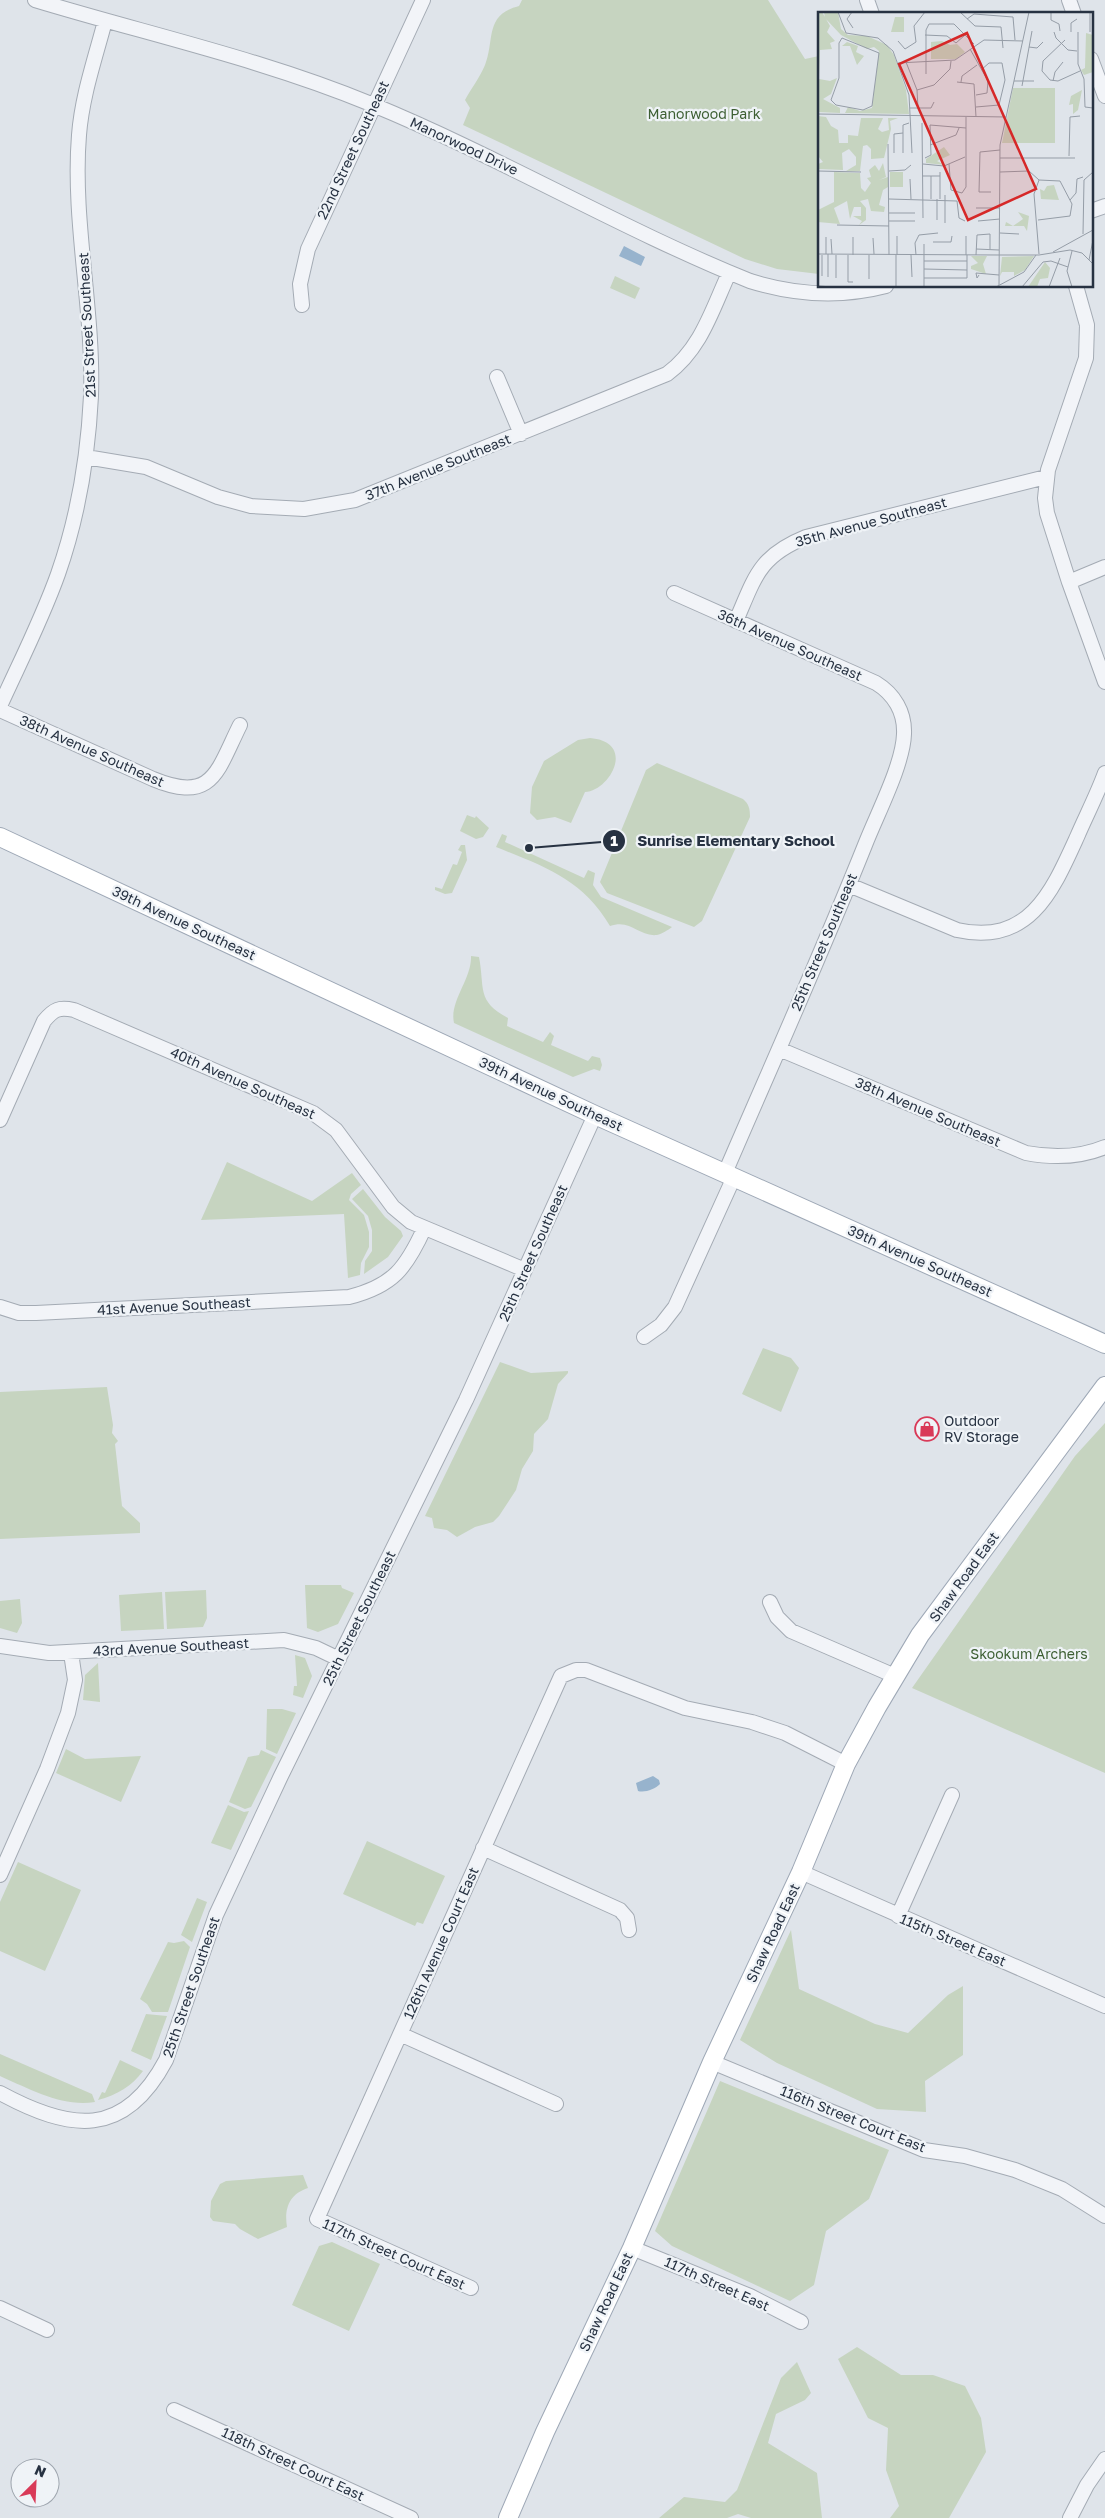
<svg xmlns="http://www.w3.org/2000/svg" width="1105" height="2518" viewBox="0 0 1105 2518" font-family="'Golos Text',sans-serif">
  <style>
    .green { fill: #c6d4c0 }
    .water { fill: #97b3cd }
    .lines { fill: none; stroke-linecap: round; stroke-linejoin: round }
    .minor-casing { stroke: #a4abb4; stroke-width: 16 }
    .major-casing { stroke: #9ea8b6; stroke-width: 20 }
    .minor { stroke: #f2f4f8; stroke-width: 14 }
    .major { stroke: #fff; stroke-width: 18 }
    .labels { text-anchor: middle; stroke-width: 4.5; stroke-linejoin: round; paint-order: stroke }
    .park-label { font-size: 14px; fill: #3d5f33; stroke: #eff3f7 }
    .street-label { font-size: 14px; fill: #273242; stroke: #eff3f7 }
    .poi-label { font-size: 14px; fill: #273242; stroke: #eff3f7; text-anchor: start }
    .inset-road { fill: none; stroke: #959da7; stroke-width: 1 }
    .view { fill: #d62828; fill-opacity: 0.15; stroke: #d62828; stroke-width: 2.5 }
    .inset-edge { fill: none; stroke: #273242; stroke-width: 2.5 }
    .leader { fill: none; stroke: #273242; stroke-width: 2 }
    .callout-dot { fill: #273242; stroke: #eff3f7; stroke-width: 2 }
    .mark-label { font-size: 15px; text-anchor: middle; font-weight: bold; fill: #fff }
    .callout-label { font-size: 15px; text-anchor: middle; font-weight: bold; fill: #273242; stroke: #eff3f7; stroke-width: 4.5; stroke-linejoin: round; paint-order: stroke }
  </style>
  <rect width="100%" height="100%" fill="#dfe4ea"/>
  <!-- green -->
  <path class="green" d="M 522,0 L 768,0 L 805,59 L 819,56 L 819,274 L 777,269 L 745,259 L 463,125 L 470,108 L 465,100 C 471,89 480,77 485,65 C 495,40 484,15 519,6 Z
    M 615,276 L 640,288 L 635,299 L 610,288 Z
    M 590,738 C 637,742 610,791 585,792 L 571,823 L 555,817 L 537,820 L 530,813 L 532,787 L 544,761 L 578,740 Z
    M 657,763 L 743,799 C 749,804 750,809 750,817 L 702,921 L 694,927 L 607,893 L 600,882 L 646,770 Z
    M 467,815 L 475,818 L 476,816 L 489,828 L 483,837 L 476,839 L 460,831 Z
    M 502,834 L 507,836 L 505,842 L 584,878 L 588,870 L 595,873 L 593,885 L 601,897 L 672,927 C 668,930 662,934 657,935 C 638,937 632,919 610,926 C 582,879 545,867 496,847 Z
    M 461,845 L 465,845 L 467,860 L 452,893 L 445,894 L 435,890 L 435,887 L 442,889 L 453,864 L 457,865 L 462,852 L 458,850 Z
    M 471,956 L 479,957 C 485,988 476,1001 508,1018 L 507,1026 L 543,1042 L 550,1032 L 554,1036 L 551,1045 L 588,1061 L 592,1056 L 600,1058 L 602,1065 L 600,1071 L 594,1069 L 573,1077 L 454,1023 C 449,1001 472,979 471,956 Z
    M 227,1162 L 312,1201 L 352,1173 L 361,1185 L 351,1194 L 349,1200 L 364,1215 L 369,1232 L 369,1247 L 361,1263 L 360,1275 L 348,1278 L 344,1214 L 201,1220 Z
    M 363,1189 L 385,1217 L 401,1231 L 403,1236 L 388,1257 L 364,1274 L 365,1261 L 372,1251 L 372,1230 L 368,1216 L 352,1199 Z
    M 763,1348 L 791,1358 L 799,1368 L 781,1412 L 742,1394 Z
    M 500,1362 L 531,1373 L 568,1371 L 568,1373 L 558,1384 L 548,1419 L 534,1434 L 533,1451 L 522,1469 L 516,1490 L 499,1516 L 493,1522 L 475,1527 L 457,1537 L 447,1530 L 434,1528 L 432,1518 L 425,1516 Z
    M 107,1387 L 113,1425 L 112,1433 L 118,1441 L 115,1444 L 122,1506 L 140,1523 L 140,1533 L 0,1539 L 0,1392 Z
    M 1105,1423 L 1105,1773 L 912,1688 L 1075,1456 Z
    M 305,1585 L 341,1585 L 342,1588 L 354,1593 L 338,1624 L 318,1632 L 307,1628 Z
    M 206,1590 L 207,1618 L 203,1627 L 167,1629 L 165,1592 Z
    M 162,1592 L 164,1629 L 121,1631 L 119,1595 Z
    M 20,1599 L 22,1623 L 17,1633 L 0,1628 L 0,1601 Z
    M 295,1655 L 305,1658 L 312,1676 L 303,1698 L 293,1695 L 294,1686 L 297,1686 Z
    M 98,1663 L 100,1702 L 83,1700 L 85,1675 Z
    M 267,1709 L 282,1709 L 296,1713 L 277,1754 L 266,1749 Z
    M 66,1749 L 85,1759 L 141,1756 L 121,1802 L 56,1773 Z
    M 261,1750 L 276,1757 L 251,1807 L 245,1809 L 229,1802 L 248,1757 L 259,1755 Z
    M 228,1805 L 244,1812 L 249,1811 L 231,1850 L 211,1843 Z
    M 367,1841 L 445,1876 L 423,1924 L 417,1922 L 415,1926 L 343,1894 Z
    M 18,1862 L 81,1890 L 45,1971 L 0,1951 L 0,1902 Z
    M 197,1898 L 207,1902 L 192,1942 L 181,1935 Z
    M 791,1930 L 799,1989 L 875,2024 L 908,2033 L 948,1995 L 963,1986 L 963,2055 L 925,2081 L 926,2112 L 877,2109 L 777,2063 L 740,2040 Z
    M 184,1941 L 190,1947 L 168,2012 L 152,2012 L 147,2004 L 140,1999 L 168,1942 L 174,1943 Z
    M 146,2014 L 167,2016 L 151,2060 L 131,2051 Z
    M 0,2054 L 92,2094 L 95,2102 C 62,2107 32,2090 2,2077 L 0,2076 Z
    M 120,2060 L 143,2071 C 132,2086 117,2095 98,2100 L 102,2092 L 105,2093 Z
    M 720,2081 L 889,2150 L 869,2199 L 826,2231 L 814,2285 L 790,2301 L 672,2246 L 655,2231 Z
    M 303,2175 L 308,2188 C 289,2194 284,2209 287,2227 L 258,2239 L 240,2229 L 235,2224 L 213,2221 L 210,2217 L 211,2201 L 220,2184 L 226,2181 Z
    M 332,2242 L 380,2264 L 349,2331 L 292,2305 L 319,2246 Z
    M 857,2347 L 901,2375 L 933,2375 L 965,2386 L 981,2418 L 986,2452 L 949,2518 L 890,2518 L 899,2506 L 886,2470 L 888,2428 L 868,2418 L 838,2359 Z
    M 797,2362 L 811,2393 L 805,2400 L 776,2414 L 768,2443 L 817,2473 L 822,2518 L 751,2518 L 738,2514 L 727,2518 L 659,2518 L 684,2497 L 725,2502 L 737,2490 L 781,2378 Z"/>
  <!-- water -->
  <path class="water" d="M 624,246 L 645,257 L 641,266 L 619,256 Z
    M 653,1776 L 659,1780 L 660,1784 C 655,1789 645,1793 638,1791 L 636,1783 Z"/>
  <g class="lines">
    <!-- minor casing -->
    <g class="minor-casing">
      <path id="minor" d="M 35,0 C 147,34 262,59 371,104 C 500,157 621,229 750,281 C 795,295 840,298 886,286
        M 867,0 L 872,14
        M 1069,0 L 1074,14
        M 1091,59 L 1105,96
        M 1091,211 L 1105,206
        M 1076,286 L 1087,325 L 1086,358 L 1048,470 L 1045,498 L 1047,513 L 1069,582 L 1105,682
        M 302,305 L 300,284 L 308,249 L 423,0
        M 497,377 L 521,434
        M 86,457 L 146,467 L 218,497 L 251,506 L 304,509 L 355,500 L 667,374 C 701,349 712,310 729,273
        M 1069,582 L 1105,567
        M 674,593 L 876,683 C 894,694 905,712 904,734 C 903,765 877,814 865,845 C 821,955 772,1064 725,1173
        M 736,621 C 755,577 759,556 806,537 L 1046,477
        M 0,706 C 20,662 42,619 58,574 C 78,517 88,457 91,396 C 94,310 72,220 79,135 C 82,96 95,59 105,21
        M 0,710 L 153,779 C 213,804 217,771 240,725
        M 849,885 L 957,930 C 1029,946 1052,892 1077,837 C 1086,816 1097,795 1105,773
        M 779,1049 L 1026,1153 C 1053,1158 1079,1158 1105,1147
        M 0,1120 L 44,1021 C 54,1009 59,1007 74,1010 L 313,1113 L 336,1130 L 393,1207 L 411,1222 L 525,1270
        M 0,1307 L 19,1313 L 36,1313 L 349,1297 C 393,1286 406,1268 424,1229
        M 644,1337 L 661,1325 L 675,1307 L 734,1177
        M 770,1602 L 777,1617 L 791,1631 L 895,1676
        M 0,1646 L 49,1653 L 284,1640 L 316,1648 L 339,1659
        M 483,1848 L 620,1910 L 627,1918 L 629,1930
        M 801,1872 L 1105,2006
        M 0,1875 L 47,1769 L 68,1713 L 75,1680 L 71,1653
        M 898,1916 L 952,1795
        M 400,2034 L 556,2104
        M 712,2062 L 924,2150 L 965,2156 L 1015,2170 L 1062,2189 L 1105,2216
        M 0,2093 C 70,2131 124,2139 166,2060 L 216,1915 L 280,1778 L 466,1400 L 595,1115
        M 632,2248 L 750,2296 L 801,2322
        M 471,2288 L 317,2219 L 561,1676 L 576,1670 L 586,1670 L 685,1708 L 752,1722 L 785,1733 L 846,1764
        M 0,2308 L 47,2330
        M 174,2410 L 411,2518
        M 1070,2518 L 1087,2485 L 1105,2459"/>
    </g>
    <!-- major casing -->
    <g class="major-casing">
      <path id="major" d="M 0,837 L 595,1115 L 1105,1344
        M 508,2518 L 545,2432 L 632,2248 L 712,2062 L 801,1872 L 846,1764 L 877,1707 L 920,1635 L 1105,1386"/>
    </g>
    <!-- minor -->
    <use href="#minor" class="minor"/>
    <!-- major -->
    <use href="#major" class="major"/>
  </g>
  <!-- icons -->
  <defs>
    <g id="shop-ring" transform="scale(1.25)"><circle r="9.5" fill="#eff3f7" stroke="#d93a58" stroke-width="1.5"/><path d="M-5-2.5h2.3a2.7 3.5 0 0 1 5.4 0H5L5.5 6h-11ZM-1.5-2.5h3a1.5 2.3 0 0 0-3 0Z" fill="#d93a58"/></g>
  </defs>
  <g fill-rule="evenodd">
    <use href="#shop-ring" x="927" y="1429"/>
  </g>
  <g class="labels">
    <!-- park labels -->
    <g class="park-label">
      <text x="704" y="119">Manorwood Park</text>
      <text x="1029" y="1659">Skookum Archers</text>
    </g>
    <!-- street labels -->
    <g class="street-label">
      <text transform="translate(464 146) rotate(25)" y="5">Manorwood Drive</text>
      <text transform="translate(353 150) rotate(-65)" y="5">22nd Street Southeast</text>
      <text transform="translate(87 325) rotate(-93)" y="5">21st Street Southeast</text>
      <text transform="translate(438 467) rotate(-22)" y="5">37th Avenue Southeast</text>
      <text transform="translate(871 522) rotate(-15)" y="5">35th Avenue Southeast</text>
      <text transform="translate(790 645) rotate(24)" y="5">36th Avenue Southeast</text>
      <text transform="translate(92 751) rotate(24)" y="5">38th Avenue Southeast</text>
      <text transform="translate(184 923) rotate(25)" y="5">39th Avenue Southeast</text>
      <text transform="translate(824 942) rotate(-67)" y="5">25th Street Southeast</text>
      <text transform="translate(243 1083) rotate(24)" y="5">40th Avenue Southeast</text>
      <text transform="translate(551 1094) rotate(25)" y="5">39th Avenue Southeast</text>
      <text transform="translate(928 1112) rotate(23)" y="5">38th Avenue Southeast</text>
      <text transform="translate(533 1253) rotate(-66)" y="5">25th Street Southeast</text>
      <text transform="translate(920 1261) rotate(24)" y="5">39th Avenue Southeast</text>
      <text transform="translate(174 1306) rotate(-3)" y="5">41st Avenue Southeast</text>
      <text transform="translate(964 1577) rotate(-54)" y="5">Shaw Road East</text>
      <text transform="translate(359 1618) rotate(-64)" y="5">25th Street Southeast</text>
      <text transform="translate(171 1647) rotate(-3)" y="5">43rd Avenue Southeast</text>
      <text transform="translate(773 1933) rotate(-65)" y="5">Shaw Road East</text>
      <text transform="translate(953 1940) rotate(23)" y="5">115th Street East</text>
      <text transform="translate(441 1943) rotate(-66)" y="5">126th Avenue Court East</text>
      <text transform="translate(191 1987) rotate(-71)" y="5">25th Street Southeast</text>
      <text transform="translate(853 2119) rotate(22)" y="5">116th Street Court East</text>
      <text transform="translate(394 2254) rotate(24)" y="5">117th Street Court East</text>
      <text transform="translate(717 2284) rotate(24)" y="5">117th Street East</text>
      <text transform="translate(606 2302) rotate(-65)" y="5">Shaw Road East</text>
      <text transform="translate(293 2464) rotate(25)" y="5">118th Street Court East</text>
    </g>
    <!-- poi labels -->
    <g class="poi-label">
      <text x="944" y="1426">Outdoor<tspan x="944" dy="16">RV Storage</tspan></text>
    </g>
  </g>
  <!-- overview -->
  <g transform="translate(818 12)">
    <rect width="275" height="275" fill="#dfe4ea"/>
    <path d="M 0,0 L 4,0 L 12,14 L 9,20 L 17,29 L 12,31 L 14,37 L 2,38 L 1,67 L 12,69 L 19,66 L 13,82 L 5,87 L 22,96 L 22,101 L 0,100 ZM 6,0 L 20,0 L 23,17 L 30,23 L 49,24 L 69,33 L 76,43 L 88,78 L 91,102 L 27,101 L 30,95 L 42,99 L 54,96 L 61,39 L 56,35 L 49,37 L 23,23 L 7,6 ZM 77,5 L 86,5 L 86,20 L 73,20 ZM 268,21 L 275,23 L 275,60 L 266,63 L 263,58 L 267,56 ZM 124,29 L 132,33 L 139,32 L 147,40 L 138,47 L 113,47 L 113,30 ZM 29,30 L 40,34 L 38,40 L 46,44 L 39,53 L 32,34 L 24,34 ZM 195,76 L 237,76 L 237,131 L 184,131 ZM 264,78 L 260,98 L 255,102 L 255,92 L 251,93 L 253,84 ZM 0,104 L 8,105 L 13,114 L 20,118 L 21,131 L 30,131 L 30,123 L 40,124 L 43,106 L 65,106 L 60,117 L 64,120 L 71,118 L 70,106 L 80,106 L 72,109 L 73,117 L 66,146 L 53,147 L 53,137 L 49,133 L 45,134 L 42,159 L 28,159 L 38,153 L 38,145 L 31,137 L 24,141 L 25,158 L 0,157 L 0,152 L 5,150 L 0,144 ZM 126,135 L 132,143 L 119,149 L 127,153 L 108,151 L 108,147 ZM 65,151 L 68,165 L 61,168 L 70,165 L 70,175 L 65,178 L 61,193 L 67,195 L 66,200 L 53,199 L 50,187 L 42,189 L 48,196 L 48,208 L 41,213 L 44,209 L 35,204 L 43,204 L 43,195 L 36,195 L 32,207 L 29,189 L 16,196 L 22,212 L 0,210 L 0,198 L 16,190 L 16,160 L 42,161 L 43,176 L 47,180 L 53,171 L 49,166 L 53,165 L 51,158 L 57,153 L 61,159 ZM 72,160 L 85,160 L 85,175 L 72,175 ZM 236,173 L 241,188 L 223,187 L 222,177 L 226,179 L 229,174 ZM 200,200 L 211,204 L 209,219 L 206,214 L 187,214 L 188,210 L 195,214 L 205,207 ZM 153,244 L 169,244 L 165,252 L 168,262 L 153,257 L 153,254 L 160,251 ZM 216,244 L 207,258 L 196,264 L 196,260 L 184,260 L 182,264 L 184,245 ZM 227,250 L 232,256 L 230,266 L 222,267 L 219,275 L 210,275 Z" fill="#c6d4c0"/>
    <path class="inset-road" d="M 20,0 L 28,21 L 60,26 L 75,39 L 91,83 L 94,141M 34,0 L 29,7 L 35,16M 142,0 L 157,14 L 183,15 L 185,36M 233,0 L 233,8 L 241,12 L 242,19M 272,1 L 272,20M 195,5 L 197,28M 149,7 L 156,2 L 195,5M 236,20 L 238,26 L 250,38 L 259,39M 253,20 L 253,11 L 259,7M 260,20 L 260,52 L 266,67 L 267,95 L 275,96M 107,23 L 129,24 L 138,31 L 147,23M 24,26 L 61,41 L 54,94 L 45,98 L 18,93 L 13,88 L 21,66 L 21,31 ZM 247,28 L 225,49 L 224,59 L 232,68 L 240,69 L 262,59M 80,29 L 87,37 L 98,30M 98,30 L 96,14 L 107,0M 211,35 L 219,36 L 225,30M 152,37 L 170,69 L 169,81 L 158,83M 88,50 L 99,78 L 100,96M 80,51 L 137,48 L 166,28 L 205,29M 108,62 L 108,18 L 111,12 L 136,12 L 156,32M 196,69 L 216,69M 235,69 L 237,60 L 245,50M 139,70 L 156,72 L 158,105M 143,70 L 144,64 L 159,53M 204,74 L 214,19M 99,78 L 116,73 L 132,57 L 133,49M 158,95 L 181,93 L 187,68 L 184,51 L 171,51 L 163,58M 92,96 L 113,96 L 116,90M 0,102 L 188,105M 104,111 L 105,206M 70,132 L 71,243M 112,133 L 138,123 L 141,116M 76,141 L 76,122 L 85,121M 85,141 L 85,113 L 91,111M 251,144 L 252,105 L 262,104M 107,146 L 113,143 L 112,113 L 148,116M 182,146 L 257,146M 105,152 L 126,154 L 147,145M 131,152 L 133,178 L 144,181 L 148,175 L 148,105M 0,159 L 43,160M 71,159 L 87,158 L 93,153M 122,160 L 122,187M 182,160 L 211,159 L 221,168M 104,164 L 122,164M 113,164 L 113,187M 92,167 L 93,187M 221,168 L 242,169M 242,169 L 254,192 L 252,204M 173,180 L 161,180 L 162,140 L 182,138M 71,187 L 139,189 L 141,206 L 147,209M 119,187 L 119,208M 252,188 L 258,181 L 259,167 L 265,165M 158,196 L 182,196M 71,201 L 97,201M 220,208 L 252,204M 71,209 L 97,209M 160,209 L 182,207M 127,211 L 127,183M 19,213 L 71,214M 182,221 L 201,222M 265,222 L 266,168 L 275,160M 79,224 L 79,243M 148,224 L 148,243M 8,225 L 8,242M 35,225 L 35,243M 55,226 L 56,242M 13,227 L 14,242M 115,230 L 133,230 L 134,224M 158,237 L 181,238M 235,240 L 275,218M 0,242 L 181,243M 10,242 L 10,265M 221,242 L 216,182 L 221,168M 4,243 L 4,264M 18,243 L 18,266M 30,243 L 30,270 L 35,270M 93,243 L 94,265M 98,243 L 97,231 L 101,223 L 120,221M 158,243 L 159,223 L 172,222 L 172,237M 181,243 L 221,243 L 252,238 L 264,241 L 275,252M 271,248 L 275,228M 106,249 L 149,249M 106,257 L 149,258M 161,263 L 159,266 L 158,261 L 181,263M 106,266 L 149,266 L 149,243M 51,267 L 51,243M 181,273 L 182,133 L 211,0M 0,274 L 15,275M 78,275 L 78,243M 106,275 L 106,232M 178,275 L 206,260 L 218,243M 204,275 L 225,250 L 233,249 L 250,255M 231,275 L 242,246M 254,275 L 249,259 L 254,239"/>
    <path class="view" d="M 149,21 L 218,177 L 150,208 L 81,52 Z"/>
    <rect width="275" height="275" class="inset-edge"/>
  </g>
  <!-- callouts -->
  <path class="leader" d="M529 848L614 841"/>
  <g class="callout-dot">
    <circle cx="529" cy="848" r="5"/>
    <circle cx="614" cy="841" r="12"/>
  </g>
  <g class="mark-label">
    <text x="614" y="846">1</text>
  </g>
  <g class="callout-label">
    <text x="736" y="846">Sunrise Elementary School</text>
  </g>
  <!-- north arrow -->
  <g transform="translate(35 2483) rotate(24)"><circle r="24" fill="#eff3f7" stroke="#9fa6af"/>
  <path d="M0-4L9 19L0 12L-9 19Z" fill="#d93a58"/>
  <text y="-8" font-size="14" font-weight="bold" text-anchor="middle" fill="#273242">N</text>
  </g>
</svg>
